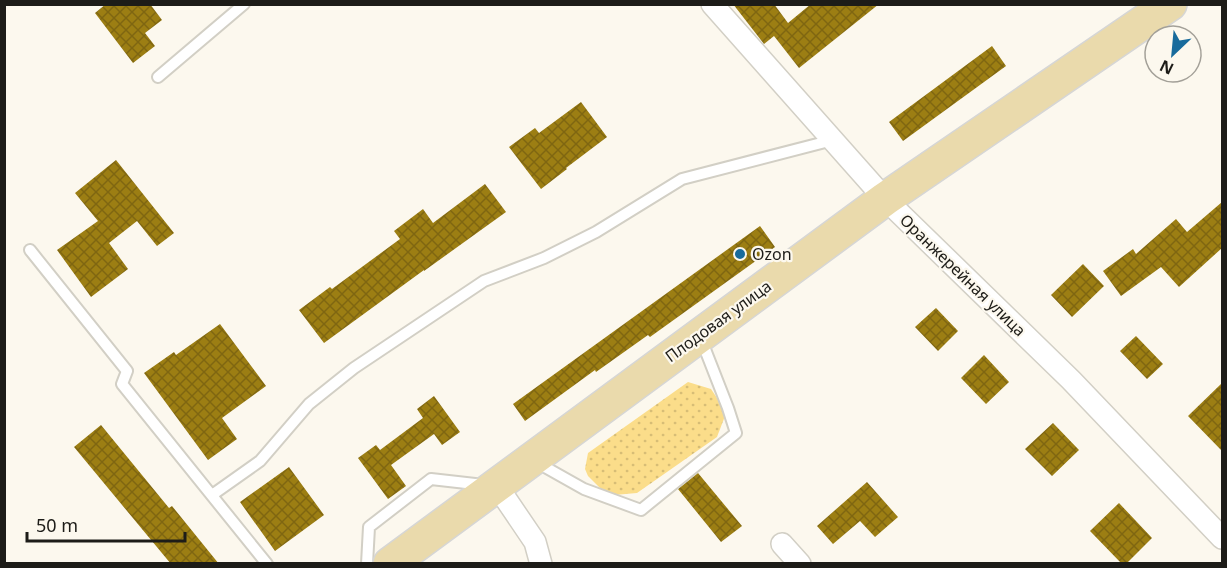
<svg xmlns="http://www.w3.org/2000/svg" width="1227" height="568" viewBox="0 0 1227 568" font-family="'Noto Sans',sans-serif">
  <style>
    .green { fill: url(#green-dots) }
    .building { fill: url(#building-cross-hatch) }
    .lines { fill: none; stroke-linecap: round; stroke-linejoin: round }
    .service-casing { stroke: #d2cfc5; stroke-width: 14 }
    .minor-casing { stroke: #d2cfc5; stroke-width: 24 }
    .primary-casing { stroke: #d6d6d5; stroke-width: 36 }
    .service { stroke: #fff; stroke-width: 10 }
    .minor { stroke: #fff; stroke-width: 21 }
    .primary { stroke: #eadaac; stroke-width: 33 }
    .poi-dot { fill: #186b9c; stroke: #fcf8ee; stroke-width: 2 }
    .labels { text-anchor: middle; stroke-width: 4.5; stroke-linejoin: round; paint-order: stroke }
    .poi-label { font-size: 16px; fill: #1d1c18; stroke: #fcf8ee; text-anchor: start }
    .street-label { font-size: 16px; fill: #1d1c18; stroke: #fcf8ee }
  </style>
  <defs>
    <pattern id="green-dots" width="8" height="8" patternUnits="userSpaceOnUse" patternTransform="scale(1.5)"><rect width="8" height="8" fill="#fbdd8a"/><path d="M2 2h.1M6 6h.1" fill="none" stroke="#d7bd76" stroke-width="1.8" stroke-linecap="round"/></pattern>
    <pattern id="building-cross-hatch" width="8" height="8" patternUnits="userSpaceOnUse" patternTransform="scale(1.5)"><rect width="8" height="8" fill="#9c7e13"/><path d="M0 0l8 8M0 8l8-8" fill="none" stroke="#7f6611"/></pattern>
  </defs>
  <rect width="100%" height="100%" fill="#fcf8ee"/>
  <!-- green -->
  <path class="green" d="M 688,382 L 711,389 L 719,401 L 725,416 L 717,437 L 637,493 L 614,495 L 602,490 L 588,476 L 585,469 L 588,453 Z"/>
  <!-- building -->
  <path class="building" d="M 106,4 L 150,4 L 162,20 L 145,33 L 155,46 L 133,63 L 95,13 Z
    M 733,4 L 774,4 L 788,23 L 811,4 L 879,4 L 799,68 L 774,36 L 764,44 Z
    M 992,46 L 1006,66 L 903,141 L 889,122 Z
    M 581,102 L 607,137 L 566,168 L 567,169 L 541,189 L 509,147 L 535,128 L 539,133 Z
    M 116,160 L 174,233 L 157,246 L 137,221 L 109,243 L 128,269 L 91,297 L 57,250 L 98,221 L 75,193 Z
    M 485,184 L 506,212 L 424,271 L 424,270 L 324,343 L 299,310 L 330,287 L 332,289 L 400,239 L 394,231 L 423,209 L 433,223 Z
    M 1222,202 L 1222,248 L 1179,287 L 1161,267 L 1121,296 L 1103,271 L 1133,249 L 1136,254 L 1176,219 L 1187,232 Z
    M 760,226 L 775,247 L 650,337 L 648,335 L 596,372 L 595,370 L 525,421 L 513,404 Z
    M 1083,264 L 1104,286 L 1072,317 L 1051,295 Z
    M 936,308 L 958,331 L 938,351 L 915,327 Z
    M 220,324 L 266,386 L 222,418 L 237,439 L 208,460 L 144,373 L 174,352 L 176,355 Z
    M 1136,336 L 1163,364 L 1147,379 L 1120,351 Z
    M 984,355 L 1009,382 L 986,404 L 961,378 Z
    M 1222,383 L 1222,451 L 1188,416 Z
    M 434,396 L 460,432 L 442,445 L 434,434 L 391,465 L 406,486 L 388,499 L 358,458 L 376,445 L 380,450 L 423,418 L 417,409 Z
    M 1053,423 L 1079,450 L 1052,476 L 1025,449 Z
    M 101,425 L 169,508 L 172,506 L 219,564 L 171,564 L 74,447 Z
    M 289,467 L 324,515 L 275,551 L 240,502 Z
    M 698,473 L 742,526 L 721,542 L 678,489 Z
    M 867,482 L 898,517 L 875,537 L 860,521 L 833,544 L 817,526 Z
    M 1119,503 L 1152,538 L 1126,564 L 1122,564 L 1090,531 Z"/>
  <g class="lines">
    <!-- service casing -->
    <g class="service-casing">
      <path id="service" d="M 158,77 L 244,4
        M 30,250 L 127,371 L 122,384 L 267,564
        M 536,462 L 584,489 L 641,510 L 736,433 L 728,408 L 701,339
        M 212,495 L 260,461 L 309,404 L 354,368 L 484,281 L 544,258 L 596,232 L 682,179 L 833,140
        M 367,564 L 369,527 L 431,479 L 484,485"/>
    </g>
    <!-- minor casing -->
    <g class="minor-casing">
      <path id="minor" d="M 712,4 L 885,199 L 1071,380 L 1222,538
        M 497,486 L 535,542 L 541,564
        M 782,544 L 800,564"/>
    </g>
    <!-- primary casing -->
    <g class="primary-casing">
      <path id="primary" d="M 390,564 L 885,199 L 1170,4"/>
    </g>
    <!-- service -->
    <use href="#service" class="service"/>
    <!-- minor -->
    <use href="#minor" class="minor"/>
    <!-- primary -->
    <use href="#primary" class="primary"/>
  </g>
  <!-- markers -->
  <circle class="poi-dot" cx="740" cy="254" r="6"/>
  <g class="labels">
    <!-- poi labels -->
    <g class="poi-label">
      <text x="752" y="260">Ozon</text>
    </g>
    <!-- street labels -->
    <g class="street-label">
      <text transform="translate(963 275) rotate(44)" y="6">Оранжерейная улица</text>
      <text transform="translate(718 321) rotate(-36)" y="6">Плодовая улица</text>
    </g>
  </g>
  <!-- border -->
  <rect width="1227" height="568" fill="none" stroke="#1d1c18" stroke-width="12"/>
  <!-- north arrow -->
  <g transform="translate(1173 54) rotate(206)"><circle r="28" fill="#fcf8ee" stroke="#a3a098" stroke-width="1.5"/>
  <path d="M0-4.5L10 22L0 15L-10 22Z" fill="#186b9c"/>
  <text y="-9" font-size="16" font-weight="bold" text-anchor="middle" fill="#1d1c18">N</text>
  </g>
  <!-- scale -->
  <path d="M27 532v9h158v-9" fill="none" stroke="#1d1c18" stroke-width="3"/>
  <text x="36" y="532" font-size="18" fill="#1d1c18" stroke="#fcf8ee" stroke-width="4.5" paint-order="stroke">50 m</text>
</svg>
